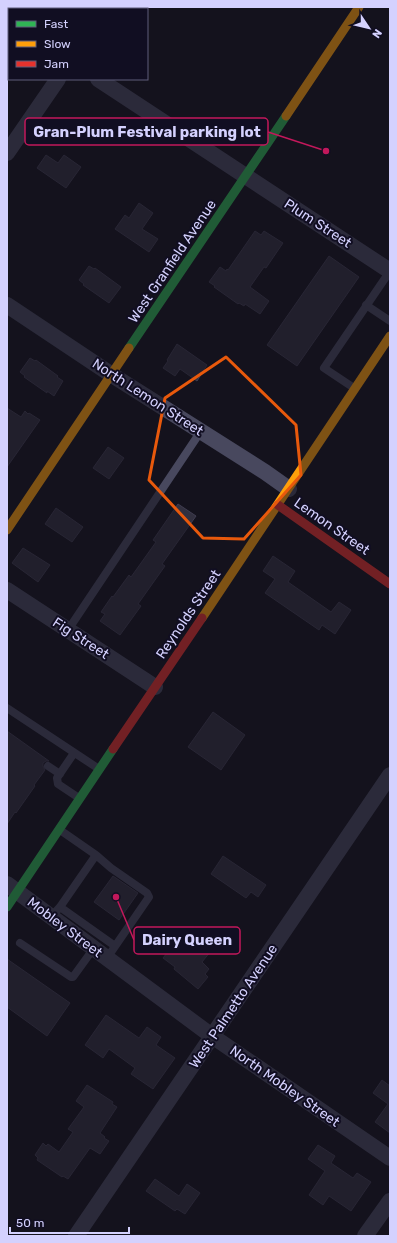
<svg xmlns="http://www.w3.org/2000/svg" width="397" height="1243" viewBox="0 0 397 1243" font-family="Rubik,sans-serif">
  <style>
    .building { fill: #32303f; stroke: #403d51 }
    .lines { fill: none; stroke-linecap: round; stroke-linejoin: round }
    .lane { stroke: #48485e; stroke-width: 8 }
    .street { stroke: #48485e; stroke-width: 16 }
    .fast { stroke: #30b455; stroke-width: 9 }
    .slow { stroke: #ff9f0a; stroke-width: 9 }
    .jam { stroke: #e5322d; stroke-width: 9 }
    .marked { fill: none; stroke: #e8590c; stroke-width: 3; stroke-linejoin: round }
    .labels { text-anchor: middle; stroke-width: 4; stroke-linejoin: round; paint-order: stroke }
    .street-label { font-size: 14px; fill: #d4d1fe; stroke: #110e22 }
    .leader { fill: none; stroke: #c2185b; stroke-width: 1.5 }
    .callout-dot { fill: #c2185b; stroke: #110e22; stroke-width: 1.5 }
    .callout { fill: #110e22; stroke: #c2185b; stroke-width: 1.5 }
    .callout-label { font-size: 15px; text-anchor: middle; font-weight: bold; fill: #d4d1fe }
  </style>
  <rect width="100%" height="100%" fill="#14121d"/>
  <!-- building -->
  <path class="building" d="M 46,155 L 58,163 L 64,155 L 81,167 L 66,188 L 37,168 Z
    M 139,203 L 153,213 L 142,229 L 158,239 L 149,252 L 115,229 L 125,215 L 129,218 Z
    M 255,231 L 261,235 L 264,231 L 283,243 L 266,268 L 264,267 L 250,287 L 269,301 L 260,314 L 245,304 L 244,306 L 239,303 L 238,304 L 214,287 L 215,286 L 209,282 L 220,267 L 226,271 L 227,269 L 228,270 Z
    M 329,256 L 359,277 L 297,366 L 267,345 Z
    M 89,266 L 94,269 L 95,268 L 121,287 L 109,303 L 83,285 L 84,284 L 79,280 Z
    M 177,344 L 207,365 L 197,381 L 180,369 L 175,376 L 163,368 L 168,361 L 167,360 Z
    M 30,358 L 35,361 L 36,360 L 58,376 L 57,377 L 63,381 L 54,396 L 47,391 L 47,393 L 24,377 L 25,376 L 20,372 Z
    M 7,408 L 21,417 L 25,411 L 28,414 L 29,413 L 40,420 L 7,467 Z
    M 108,447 L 124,458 L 109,479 L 93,468 Z
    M 178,504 L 196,516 L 162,564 L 165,566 L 138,604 L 141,606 L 120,635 L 100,621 L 105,614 L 101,612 L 112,596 L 113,597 L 129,575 L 131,577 L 156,542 L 153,540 Z
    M 56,508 L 83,527 L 72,542 L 45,524 Z
    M 23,548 L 50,565 L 38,582 L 12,563 Z
    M 273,556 L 295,571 L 288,582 L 331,612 L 339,602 L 351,610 L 335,634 L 322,625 L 319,630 L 265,593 L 275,579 L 263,571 Z
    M 213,712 L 245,735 L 221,770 L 188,747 Z
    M 7,731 L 49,761 L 46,761 L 43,763 L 43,766 L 45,770 L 34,785 L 35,786 L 16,813 L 15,812 L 7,824 Z
    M 223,856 L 266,885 L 258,897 L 251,892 L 246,898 L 211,874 Z
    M 113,876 L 138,893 L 119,920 L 94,902 Z
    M 190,933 L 211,951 L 202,962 L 209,969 L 205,974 L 208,977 L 198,989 L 174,969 L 175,967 L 163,958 L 175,943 L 179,946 Z
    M 7,959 L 70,1003 L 47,1036 L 7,1007 Z
    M 106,1015 L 139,1038 L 147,1027 L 161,1037 L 156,1045 L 175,1058 L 153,1089 L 131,1074 L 135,1068 L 109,1049 L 103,1058 L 85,1045 Z
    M 382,1080 L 390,1086 L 390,1133 L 375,1122 L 388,1104 L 373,1093 Z
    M 87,1085 L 113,1102 L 112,1104 L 117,1107 L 100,1133 L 105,1137 L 104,1138 L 109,1141 L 100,1154 L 90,1148 L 68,1179 L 63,1176 L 62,1177 L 37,1160 L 38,1158 L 35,1155 L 43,1143 L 46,1146 L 48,1144 L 59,1152 L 73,1132 L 68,1129 L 84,1107 L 76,1101 Z
    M 318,1145 L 335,1156 L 331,1163 L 353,1178 L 357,1173 L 371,1182 L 351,1211 L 329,1196 L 323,1205 L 309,1195 L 325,1171 L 308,1159 Z
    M 155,1179 L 179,1196 L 187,1184 L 200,1193 L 185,1214 L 177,1209 L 175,1211 L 146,1191 Z"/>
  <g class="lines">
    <!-- lane -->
    <path class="lane" d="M 366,305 L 390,321
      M 354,388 L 324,368 L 390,271
      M 68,630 L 201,431
      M 7,708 L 99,769
      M 74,753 L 57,778 L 58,784 L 79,798
      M 48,766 L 60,774
      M 60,830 L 96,855 L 111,868 L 147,893 L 149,897 L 107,958
      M 60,907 L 115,946
      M 51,917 L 60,907 L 96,855
      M 20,943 L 71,977 L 73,977 L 94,948"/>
    <!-- street -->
    <path class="street" d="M 105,9 L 107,7
      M 7,17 L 9,18
      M 98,79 L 390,271
      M 7,153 L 58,79
      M 7,305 L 112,375 L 265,472 L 289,489
      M 7,590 L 155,687
      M 7,884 L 212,1036 L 390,1158
      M 76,1236 L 390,775
      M 365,1236 L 390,1201"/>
    <!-- fast -->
    <path class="fast" d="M 129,348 L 286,116
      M 7,907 L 113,749"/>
    <!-- slow -->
    <path class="slow" d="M 286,116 L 359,7
      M 7,530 L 129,348
      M 202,618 L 390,336"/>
    <!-- jam -->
    <path class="jam" d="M 278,505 L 390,584
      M 113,749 L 202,618"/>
  </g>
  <!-- marked area -->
  <path d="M0 0H397V1243H0ZM 226,357 L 296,425 L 301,475 L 244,539 L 203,538 L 149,480 L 165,398 Z" fill="#14121d" fill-opacity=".55" fill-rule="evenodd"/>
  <path class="marked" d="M 226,357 L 296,425 L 301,475 L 244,539 L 203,538 L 149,480 L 165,398 Z"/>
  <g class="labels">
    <!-- street labels -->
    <g class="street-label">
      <text transform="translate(318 223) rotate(33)" y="5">Plum Street</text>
      <text transform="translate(172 261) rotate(-56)" y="5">West Granfield Avenue</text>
      <text transform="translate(148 397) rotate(33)" y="5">North Lemon Street</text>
      <text transform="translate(332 526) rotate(35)" y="5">Lemon Street</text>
      <text transform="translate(188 614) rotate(-56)" y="5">Reynolds Street</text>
      <text transform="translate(81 638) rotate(33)" y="5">Fig Street</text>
      <text transform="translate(65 927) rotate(37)" y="5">Mobley Street</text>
      <text transform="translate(233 1006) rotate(-56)" y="5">West Palmetto Avenue</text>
      <text transform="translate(285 1086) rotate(35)" y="5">North Mobley Street</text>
    </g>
  </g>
  <!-- callouts -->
  <path class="leader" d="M326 151L268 132M116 897L134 940"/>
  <g class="callout-dot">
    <circle cx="326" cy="151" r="4"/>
    <circle cx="116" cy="897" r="4"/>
  </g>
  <g class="callout">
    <rect x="25" y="118" width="243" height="27" rx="4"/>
    <rect x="134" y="927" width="106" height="27" rx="4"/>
  </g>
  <g class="callout-label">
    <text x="147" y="137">Gran-Plum Festival parking lot</text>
    <text x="187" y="945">Dairy Queen</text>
  </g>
  <!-- border -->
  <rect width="397" height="1243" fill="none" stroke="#d4d1fe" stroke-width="16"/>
  <!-- legend -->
  <rect x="8" y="8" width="140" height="72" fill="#110e22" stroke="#5f5c7a"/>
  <rect x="16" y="21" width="20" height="6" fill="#30b455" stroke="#5f5c7a"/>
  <text x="44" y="28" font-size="12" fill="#d4d1fe">Fast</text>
  <rect x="16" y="41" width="20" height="6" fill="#ff9f0a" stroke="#5f5c7a"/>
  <text x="44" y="48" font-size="12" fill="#d4d1fe">Slow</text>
  <rect x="16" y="61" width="20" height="6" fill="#e5322d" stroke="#5f5c7a"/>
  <text x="44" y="68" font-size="12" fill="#d4d1fe">Jam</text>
  <!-- north arrow -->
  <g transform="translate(369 28) rotate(125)" stroke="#110e22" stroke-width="3" paint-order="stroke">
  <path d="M0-3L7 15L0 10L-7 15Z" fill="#d4d1fe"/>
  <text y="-6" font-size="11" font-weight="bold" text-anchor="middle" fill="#d4d1fe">N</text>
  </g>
  <!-- scale -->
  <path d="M10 1227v6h119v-6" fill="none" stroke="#d4d1fe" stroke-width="2"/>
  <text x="16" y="1227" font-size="12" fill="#d4d1fe" stroke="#110e22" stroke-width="3" paint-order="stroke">50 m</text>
</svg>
